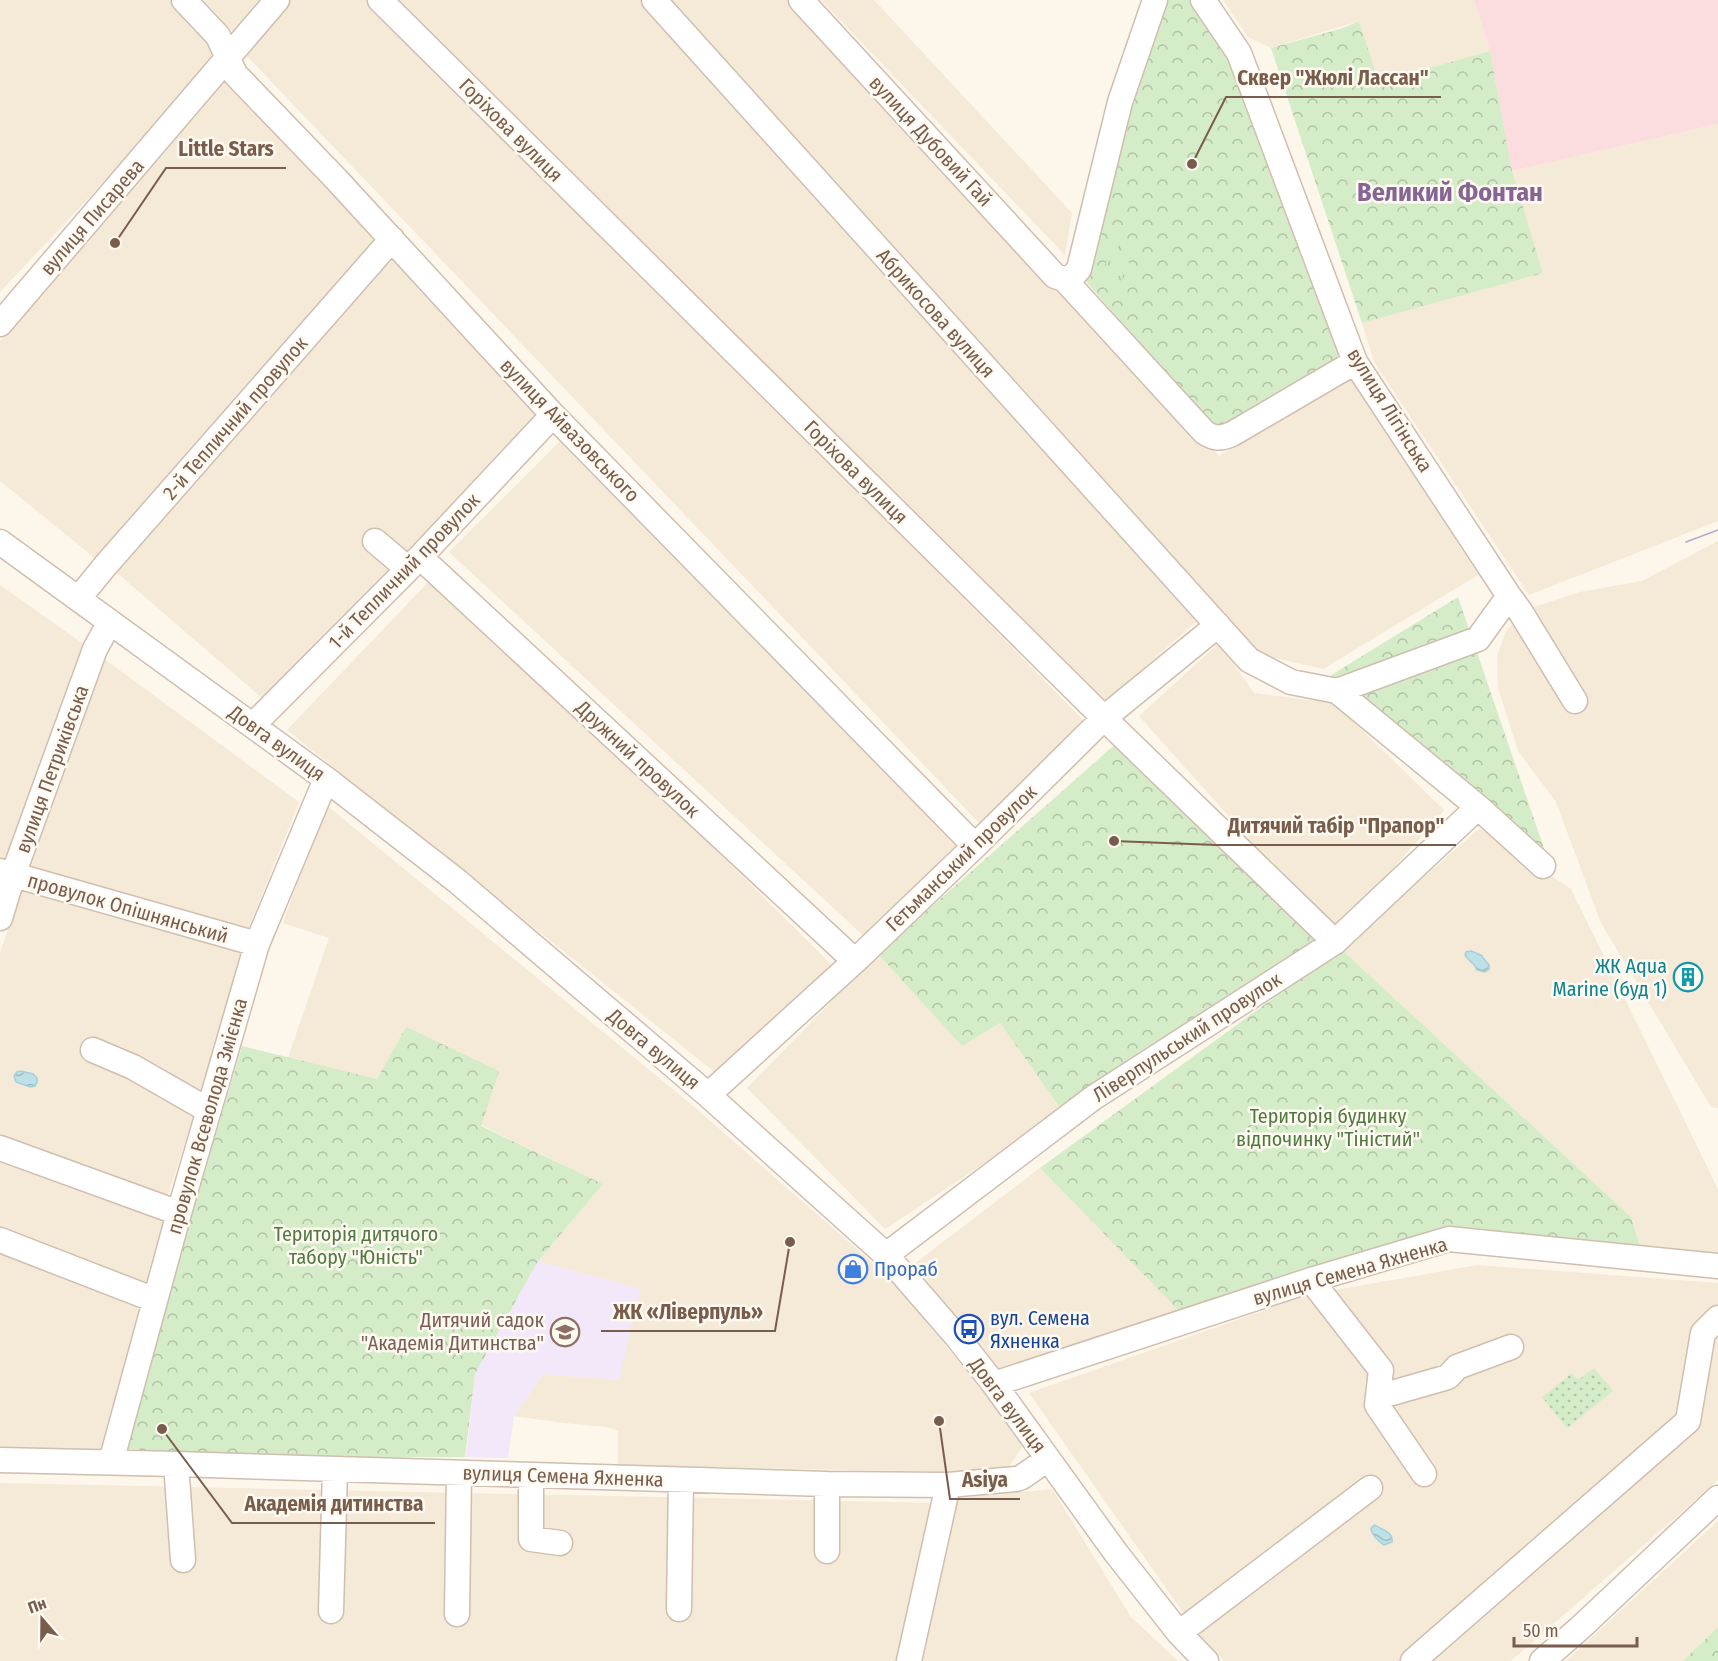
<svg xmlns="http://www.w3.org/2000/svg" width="1718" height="1661" viewBox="0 0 1718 1661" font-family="'Fira Sans Condensed',sans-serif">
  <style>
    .residential { fill: #f5e9d8 }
    .education { fill: #f3e7fa }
    .medical { fill: #fbdde0 }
    .forest { fill: url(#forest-crowns) }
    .park { fill: url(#park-tufts) }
    .garden { fill: url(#garden-dots) }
    .water { fill: url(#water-waves); stroke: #a4d0da; stroke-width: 1.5 }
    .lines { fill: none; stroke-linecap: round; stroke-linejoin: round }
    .minor-casing { stroke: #d0beaf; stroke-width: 27 }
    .minor { stroke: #fff; stroke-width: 24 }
    .tram { stroke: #baa7c8; stroke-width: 1.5 }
    .labels { text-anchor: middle; stroke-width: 5; stroke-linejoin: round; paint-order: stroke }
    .street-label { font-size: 20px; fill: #795d4c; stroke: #fffaf1 }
    .culture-label { font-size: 20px; fill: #0d838f; stroke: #fffaf1; text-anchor: end }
    .park-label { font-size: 20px; fill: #507941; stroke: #fffaf1 }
    .shop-label { font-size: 20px; fill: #366cbe; stroke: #fffaf1; text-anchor: start }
    .transit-label { font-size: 20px; fill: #164399; stroke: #fffaf1; text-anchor: start }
    .education-label { font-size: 20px; fill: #785e54; stroke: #fffaf1; text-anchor: end }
    .district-label { font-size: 26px; font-weight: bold; fill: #866594; stroke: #fffaf1 }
    .leader { fill: none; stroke: #795d4c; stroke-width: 2 }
    .callout-dot { fill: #795d4c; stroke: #fffaf1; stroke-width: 2 }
    .callout-label { font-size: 21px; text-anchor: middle; font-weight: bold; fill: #795d4c; stroke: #fffaf1; stroke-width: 5; stroke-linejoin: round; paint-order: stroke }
  </style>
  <defs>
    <pattern id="forest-crowns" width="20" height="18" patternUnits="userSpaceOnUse" patternTransform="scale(1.5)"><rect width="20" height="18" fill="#d5ecc8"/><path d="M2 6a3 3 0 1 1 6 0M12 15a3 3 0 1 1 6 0" fill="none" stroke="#b2c2a5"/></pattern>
    <pattern id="park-tufts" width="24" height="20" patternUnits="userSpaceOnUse" patternTransform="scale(1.5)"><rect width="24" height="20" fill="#d5ecc8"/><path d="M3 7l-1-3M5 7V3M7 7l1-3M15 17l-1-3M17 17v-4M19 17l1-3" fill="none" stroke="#b2c2a5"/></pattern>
    <pattern id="garden-dots" width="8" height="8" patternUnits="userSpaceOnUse" patternTransform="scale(1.5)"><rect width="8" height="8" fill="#d5ecc8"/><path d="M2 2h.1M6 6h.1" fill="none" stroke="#b2c2a5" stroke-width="1.8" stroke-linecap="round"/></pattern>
    <pattern id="water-waves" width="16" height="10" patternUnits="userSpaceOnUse" patternTransform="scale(1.5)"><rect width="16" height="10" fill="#bee1e8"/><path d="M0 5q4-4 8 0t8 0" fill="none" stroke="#9fbabe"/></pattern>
  </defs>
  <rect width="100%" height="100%" fill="#fdf6ea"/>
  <!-- residential -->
  <path class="residential" d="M 0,0 L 173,0 L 224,54 L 0,292 Z
    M 203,0 L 268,0 L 238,37 Z
    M 290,0 L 374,0 L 1085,722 L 982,826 L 244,53 Z
    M 389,0 L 645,0 L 1201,617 L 1100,707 Z
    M 664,0 L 799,0 L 1064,279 L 1219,456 L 1351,372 L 1478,575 L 1323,669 L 1258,654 Z
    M 821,0 L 874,0 L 1072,213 L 1065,255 Z
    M 1223,0 L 1474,0 L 1490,51 L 1379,82 L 1359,21 L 1271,48 L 1248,37 Z
    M 226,77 L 382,241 L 101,563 L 0,481 L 0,341 Z
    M 1718,124 L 1718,521 L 1529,595 L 1374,362 L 1362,323 L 1543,273 L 1512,171 Z
    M 391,247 L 543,417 L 269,704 L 109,566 Z
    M 576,425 L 961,849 L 867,939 L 449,552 Z
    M 1718,541 L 1718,1108 L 1711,1107 L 1601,923 L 1556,802 L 1518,751 L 1498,688 L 1497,656 L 1507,629 L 1534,607 L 1580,592 L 1642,581 Z
    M 436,574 L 832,965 L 722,1078 L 287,730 Z
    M 0,585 L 89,648 L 9,863 L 0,860 Z
    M 1219,643 L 1254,693 L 1334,703 L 1444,810 L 1335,935 L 1139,716 Z
    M 103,658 L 299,802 L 247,932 L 25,866 Z
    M 325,804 L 692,1105 L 892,1280 L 1025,1443 L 1005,1473 L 618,1465 L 618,1431 L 607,1427 L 564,1423 L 514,1416 L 543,1374 L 618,1380 L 640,1289 L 538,1261 L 603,1184 L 481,1125 L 406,1027 L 377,1079 L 288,1058 L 329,938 L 283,923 Z
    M 1480,828 L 1571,889 L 1718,1189 L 1718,1260 L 1642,1253 L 1631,1217 L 1341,949 Z
    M 24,883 L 241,953 L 196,1110 L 166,1200 L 0,1139 L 0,953 Z
    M 878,954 L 962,1045 L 1000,1023 L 1063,1112 L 885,1229 L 747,1088 Z
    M 0,1151 L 166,1212 L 144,1289 L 0,1234 Z
    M 1040,1168 L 1185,1317 L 1002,1378 L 914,1264 Z
    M 0,1248 L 150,1303 L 110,1460 L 0,1457 Z
    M 1477,1265 L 1718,1283 L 1718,1480 L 1511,1661 L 1224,1661 L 1199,1635 L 1029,1393 L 1308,1295 Z
    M 0,1483 L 936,1503 L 899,1661 L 0,1661 Z
    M 1052,1489 L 1131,1617 L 1178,1661 L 913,1661 L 950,1499 Z
    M 1718,1521 L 1718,1627 L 1683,1661 L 1566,1661 Z"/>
  <!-- education -->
  <path class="education" d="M 538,1261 L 641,1289 L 619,1380 L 543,1374 L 514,1416 L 508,1458 L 466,1457 L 475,1374 Z"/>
  <!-- medical -->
  <path class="medical" d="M 1474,0 L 1718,0 L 1718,124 L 1512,171 L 1490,51 Z"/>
  <!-- forest -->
  <path class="forest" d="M 1155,0 L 1198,0 L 1236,55 L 1348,356 L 1223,440 L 1078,272 Z
    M 1359,21 L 1379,82 L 1490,51 L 1512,171 L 1543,273 L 1362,323 L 1271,48 L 1343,28 Z
    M 1458,597 L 1547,857 L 1328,677 Z
    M 1119,741 L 1326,941 L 1063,1112 L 1000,1023 L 962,1046 L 878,954 Z
    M 1341,949 L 1631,1217 L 1642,1253 L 1449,1232 L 1185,1317 L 1040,1168 Z
    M 406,1027 L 499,1071 L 481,1126 L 603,1184 L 538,1261 L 475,1374 L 465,1457 L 119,1457 L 242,1046 L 377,1079 Z
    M 1718,1627 L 1718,1661 L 1683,1661 Z"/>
  <!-- park -->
  <path class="park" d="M 1114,234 L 1132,268 L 1116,286 L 1104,269 Z"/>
  <!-- garden -->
  <path class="garden" d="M 1594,1368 L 1613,1391 L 1567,1428 L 1542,1397 L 1572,1373 L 1578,1380 Z"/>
  <!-- water -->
  <path class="water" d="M 1471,951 L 1481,955 L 1489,965 L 1489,969 L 1485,972 L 1477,970 C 1475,963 1468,961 1465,955 L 1466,952 Z
    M 21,1071 L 33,1074 L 37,1078 L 37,1082 L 35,1086 L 30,1087 L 16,1082 L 14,1076 L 17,1072 Z
    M 1375,1525 C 1382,1530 1394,1532 1392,1542 L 1384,1545 C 1379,1542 1371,1534 1371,1528 Z"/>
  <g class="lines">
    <!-- minor casing -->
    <g class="minor-casing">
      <path id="minor" d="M 184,0 L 218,36 L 235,74 L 336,179 L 553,415 L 975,846
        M 380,0 L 1104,718 L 1335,942
        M 654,0 L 1249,660 L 1291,682 L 1337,691 L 1478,639 L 1509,596
        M 801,0 L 1055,276 L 1064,279 L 1204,432 C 1214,439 1221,439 1232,434 L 1355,362
        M 1203,0 L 1239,53 L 1355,362 L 1509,596 L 1520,611 L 1575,701
        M 1064,279 L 1073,276 L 1079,269 L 1120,102 L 1155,0
        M 0,324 L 277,0
        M 375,541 L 408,569
        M 0,542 L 326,779 L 457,881 L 708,1095 L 886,1255 L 957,1337 L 994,1384 L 1116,1553 L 1179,1633 L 1206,1661
        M 420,557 L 855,961
        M 79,598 L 105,566 L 392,239
        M 1337,691 L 1478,807 L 1543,866
        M 253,725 L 420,557 L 553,415
        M 0,871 L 257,944
        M 0,918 L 13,875 L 95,649 L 110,622
        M 93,1050 L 133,1067 L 208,1110
        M 708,1095 L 855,961 L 975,846 L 1104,718 L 1218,625
        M 0,1148 L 179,1213
        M 0,1240 L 155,1300
        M 886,1255 L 1093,1098 L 1335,942 L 1478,807
        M 1311,1280 L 1381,1370 L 1377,1405 L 1424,1474
        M 994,1384 L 1311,1280 L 1449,1239 L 1718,1266
        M 1378,1397 L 1448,1377 L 1457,1367 L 1511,1347
        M 0,1460 L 176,1464 L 827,1484 L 948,1485 L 1016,1479 L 1022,1477 L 1048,1459
        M 111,1462 L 179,1213 L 257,944 L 326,779
        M 176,1464 L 183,1560
        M 531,1475 L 531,1539 L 560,1543
        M 827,1551 L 827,1484
        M 679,1609 L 681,1480
        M 331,1611 L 335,1469
        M 457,1614 L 459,1473
        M 1179,1633 L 1370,1488
        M 909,1661 L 948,1485
        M 1413,1661 L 1688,1421 L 1703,1333 L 1718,1318
        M 1542,1661 L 1580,1628 L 1718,1498"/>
    </g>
    <!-- minor -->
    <use href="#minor" class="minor"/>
    <!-- tram -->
    <path class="tram" d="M 1686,542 L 1718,530"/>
  </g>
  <!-- icons -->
  <defs>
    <g id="building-ring" transform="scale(1.5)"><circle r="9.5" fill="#fffaf1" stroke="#0f9aa8" stroke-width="1.5"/><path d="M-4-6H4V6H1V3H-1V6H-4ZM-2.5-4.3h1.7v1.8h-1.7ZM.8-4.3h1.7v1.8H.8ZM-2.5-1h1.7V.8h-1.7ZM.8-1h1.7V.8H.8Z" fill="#0f9aa8"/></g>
    <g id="shop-ring" transform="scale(1.5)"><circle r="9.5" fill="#fffaf1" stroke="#3f7fe0" stroke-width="1.5"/><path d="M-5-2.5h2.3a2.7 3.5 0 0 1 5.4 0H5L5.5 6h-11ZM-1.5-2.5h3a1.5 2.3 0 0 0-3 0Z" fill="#3f7fe0"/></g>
    <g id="bus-ring" transform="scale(1.5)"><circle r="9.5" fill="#fffaf1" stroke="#1a4fb4" stroke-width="1.5"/><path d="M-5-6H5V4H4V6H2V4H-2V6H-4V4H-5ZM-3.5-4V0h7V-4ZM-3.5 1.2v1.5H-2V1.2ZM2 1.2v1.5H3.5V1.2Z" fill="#1a4fb4"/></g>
    <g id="school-ring" transform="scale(1.5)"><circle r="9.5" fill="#fffaf1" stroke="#8d6e63" stroke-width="1.5"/><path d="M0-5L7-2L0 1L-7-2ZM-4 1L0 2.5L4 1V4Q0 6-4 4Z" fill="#8d6e63"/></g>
  </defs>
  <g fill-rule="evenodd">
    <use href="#building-ring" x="1688" y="977"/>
    <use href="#shop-ring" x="853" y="1269"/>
    <use href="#bus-ring" x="969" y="1329"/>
    <use href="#school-ring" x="565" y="1332"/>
  </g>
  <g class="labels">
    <!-- street labels -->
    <g class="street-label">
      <text transform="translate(511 130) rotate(45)" y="7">Горіхова вулиця</text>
      <text transform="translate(931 141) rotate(47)" y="7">вулиця Дубовий Гай</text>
      <text transform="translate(92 217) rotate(-49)" y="7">вулиця Писарева</text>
      <text transform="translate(936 313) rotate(48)" y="7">Абрикосова вулиця</text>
      <text transform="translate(1390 410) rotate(58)" y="7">вулиця Лігінська</text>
      <text transform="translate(235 418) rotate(-49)" y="7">2-й Тепличний провулок</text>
      <text transform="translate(570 430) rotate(46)" y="7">вулиця Айвазовського</text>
      <text transform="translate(856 472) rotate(45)" y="7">Горіхова вулиця</text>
      <text transform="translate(404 571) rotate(-46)" y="7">1-й Тепличний провулок</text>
      <text transform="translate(277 743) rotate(36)" y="7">Довга вулиця</text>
      <text transform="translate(638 759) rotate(43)" y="7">Дружний провулок</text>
      <text transform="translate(52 769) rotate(-70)" y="7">вулиця Петриківська</text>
      <text transform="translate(961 858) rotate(-44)" y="7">Гетьманський провулок</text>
      <text transform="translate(128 908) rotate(16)" y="7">провулок Опішнянський</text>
      <text transform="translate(1187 1037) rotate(-33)" y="7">Ліверпульський провулок</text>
      <text transform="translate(654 1049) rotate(40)" y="7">Довга вулиця</text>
      <text transform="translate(207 1116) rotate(-74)" y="7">провулок Всеволода Змієнка</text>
      <text transform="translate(1350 1271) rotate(-16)" y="7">вулиця Семена Яхненка</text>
      <text transform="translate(1008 1405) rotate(53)" y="7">Довга вулиця</text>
      <text transform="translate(563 1476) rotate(2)" y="7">вулиця Семена Яхненка</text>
    </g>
    <!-- culture labels -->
    <g class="culture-label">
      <text x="1667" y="973">ЖК Aqua<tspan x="1667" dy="23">Marine (буд 1)</tspan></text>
    </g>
    <!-- park labels -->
    <g class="park-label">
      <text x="1328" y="1123">Територія будинку<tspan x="1328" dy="23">відпочинку "Тіністий"</tspan></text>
      <text x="356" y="1241">Територія дитячого<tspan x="356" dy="23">табору "Юність"</tspan></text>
    </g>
    <!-- shop labels -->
    <g class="shop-label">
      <text x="874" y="1276">Прораб</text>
    </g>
    <!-- transit labels -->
    <g class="transit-label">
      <text x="990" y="1325">вул. Семена<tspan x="990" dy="23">Яхненка</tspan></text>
    </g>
    <!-- education labels -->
    <g class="education-label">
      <text x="544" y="1327">Дитячий садок<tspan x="544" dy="23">"Академія Дитинства"</tspan></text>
    </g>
    <!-- district labels -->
    <g class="district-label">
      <text x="1450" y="201">Великий Фонтан</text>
    </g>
  </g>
  <!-- callouts -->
  <path class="leader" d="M1192 164L1226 97H1441M115 243L166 168H286M1114 841L1216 845H1456M790 1242L775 1331H601M939 1421L950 1499H1020M162 1429L232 1523H435"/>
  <g class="callout-dot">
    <circle cx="1192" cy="164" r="6"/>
    <circle cx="115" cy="243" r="6"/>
    <circle cx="1114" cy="841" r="6"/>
    <circle cx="790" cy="1242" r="6"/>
    <circle cx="939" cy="1421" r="6"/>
    <circle cx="162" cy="1429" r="6"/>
  </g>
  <g class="callout-label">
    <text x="1333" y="85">Сквер "Жюлі Лассан"</text>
    <text x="226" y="156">Little Stars</text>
    <text x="1336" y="833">Дитячий табір "Прапор"</text>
    <text x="688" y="1319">ЖК «Ліверпуль»</text>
    <text x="985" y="1487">Asiya</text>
    <text x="334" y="1511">Академія дитинства</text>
  </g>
  <!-- north arrow -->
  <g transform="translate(42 1619) rotate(340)" stroke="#fffaf1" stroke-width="4.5" paint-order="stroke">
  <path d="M0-4.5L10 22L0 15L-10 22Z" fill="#795d4c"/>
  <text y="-9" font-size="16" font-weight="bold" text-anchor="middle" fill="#795d4c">Пн</text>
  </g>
  <!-- scale -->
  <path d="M1514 1637v9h123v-9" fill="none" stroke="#795d4c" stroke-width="3"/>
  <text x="1523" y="1637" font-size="18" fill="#795d4c" stroke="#fffaf1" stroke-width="4.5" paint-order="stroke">50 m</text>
</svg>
